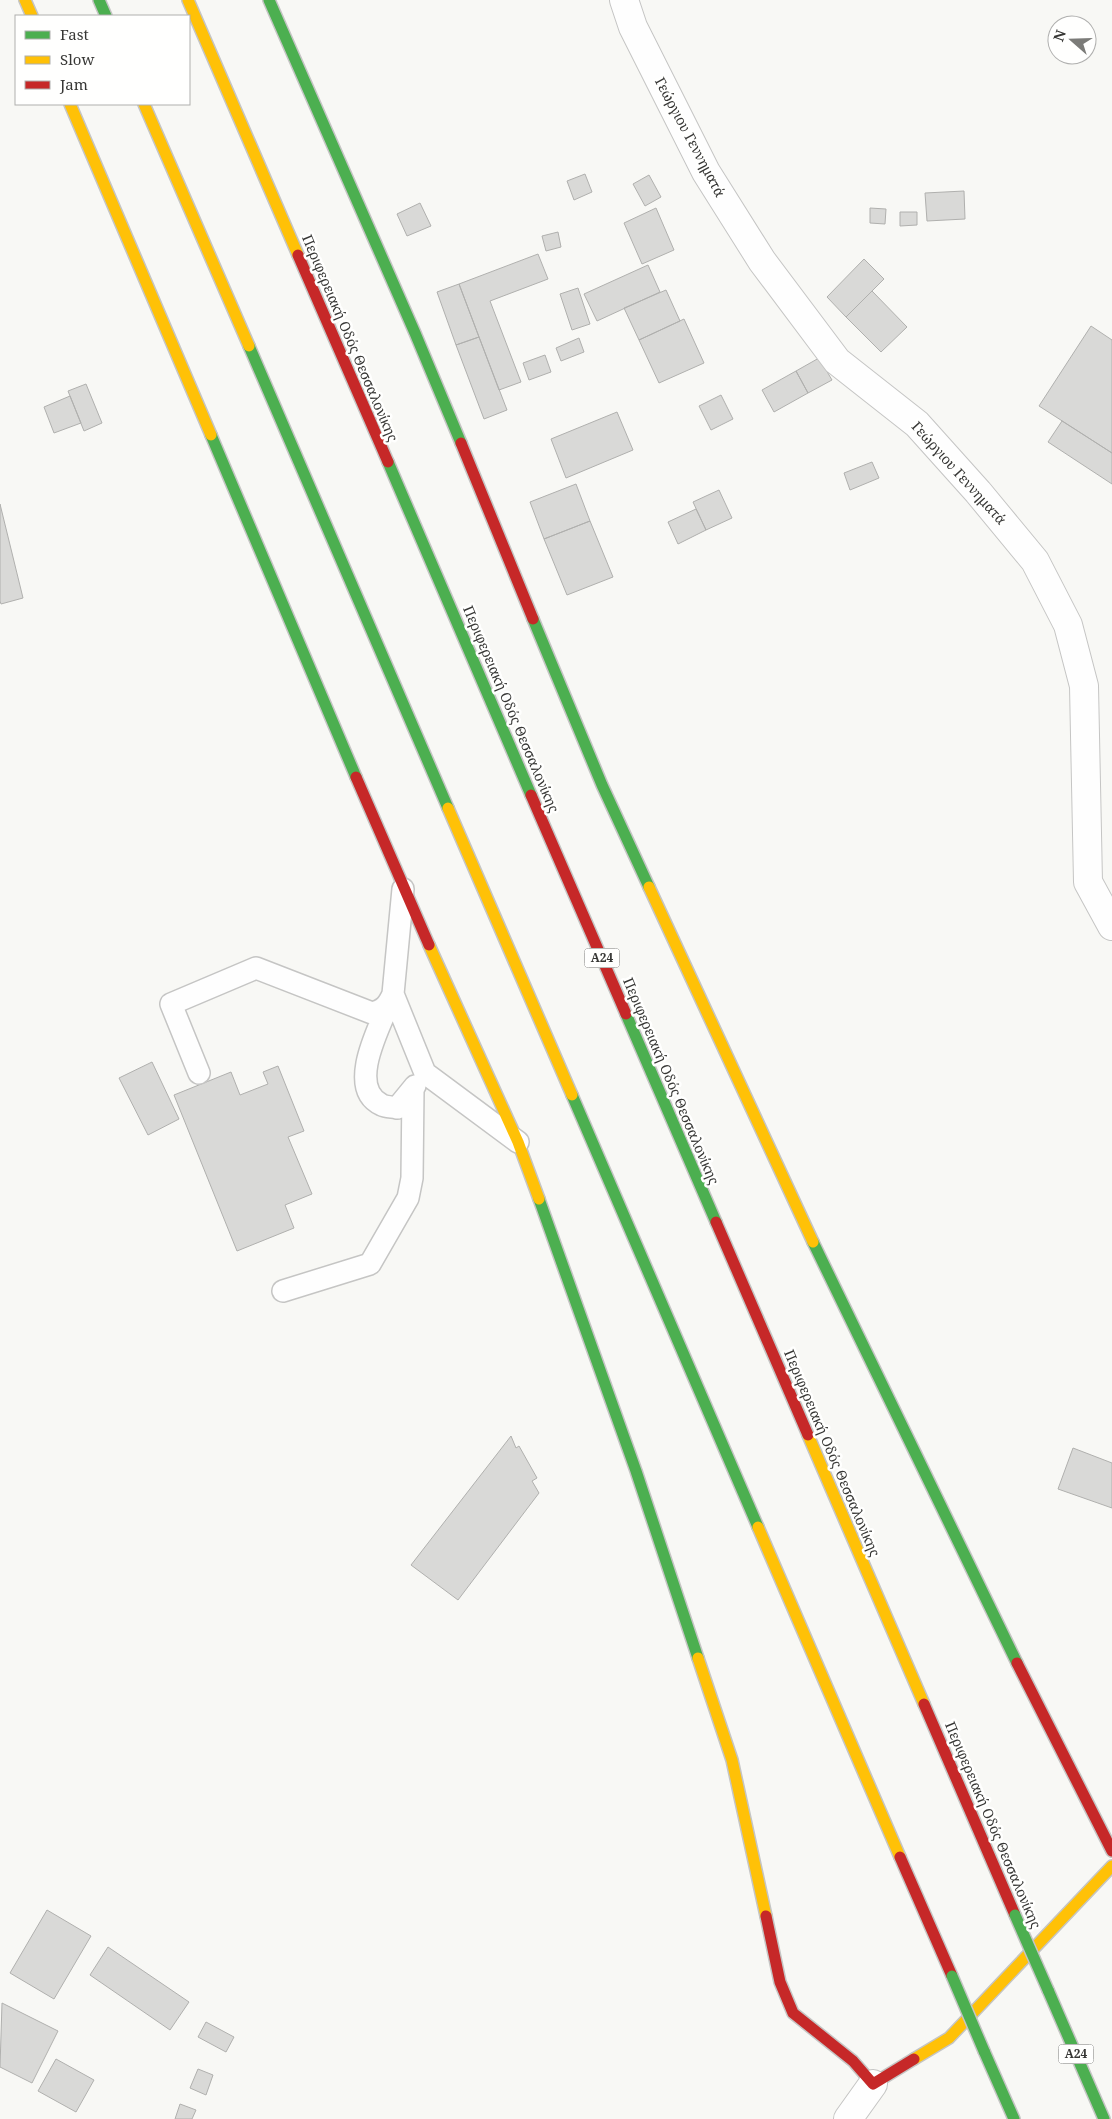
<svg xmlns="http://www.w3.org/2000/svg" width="1112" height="2119" viewBox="0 0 1112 2119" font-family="'Noto Serif',serif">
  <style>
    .building { fill: #d9d9d7; stroke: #b0b0ae }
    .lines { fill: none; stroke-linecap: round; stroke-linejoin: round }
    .lane-casing { stroke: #c5c5c4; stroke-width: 24 }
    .street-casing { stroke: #c5c5c4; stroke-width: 30 }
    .fast-casing { stroke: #c5c5c4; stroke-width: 14 }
    .slow-casing { stroke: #c5c5c4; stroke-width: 14 }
    .jam-casing { stroke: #c5c5c4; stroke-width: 14 }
    .lane { stroke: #fefefe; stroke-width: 21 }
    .street { stroke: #fefefe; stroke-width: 28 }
    .fast { stroke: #4caf50; stroke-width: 11 }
    .slow { stroke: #ffc107; stroke-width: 11 }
    .jam { stroke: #c62828; stroke-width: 11 }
    .fast-bridge-casing { stroke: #c5c5c4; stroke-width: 14; stroke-linecap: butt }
    .fast-bridge { stroke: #4caf50; stroke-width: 11 }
    .labels { text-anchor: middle; stroke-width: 5; stroke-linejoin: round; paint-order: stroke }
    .shield { fill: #fffffe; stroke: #737371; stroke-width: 1 }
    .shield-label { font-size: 12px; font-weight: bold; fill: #373735 }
    .street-label { font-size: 14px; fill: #373735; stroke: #fffffe }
  </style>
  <rect width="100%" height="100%" fill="#f8f8f5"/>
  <!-- building -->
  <path class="building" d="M 585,174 L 592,192 L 574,200 L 567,181 Z
    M 649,175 L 661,197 L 645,206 L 633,184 Z
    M 964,191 L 965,219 L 927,221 L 925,193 Z
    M 420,203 L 431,226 L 407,236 L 397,214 Z
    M 656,208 L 674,250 L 642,264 L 624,223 Z
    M 870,208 L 886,209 L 885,224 L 870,223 Z
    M 900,212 L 917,212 L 917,225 L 900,226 Z
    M 558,232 L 561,247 L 546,251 L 542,236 Z
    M 538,254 L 548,279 L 490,301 L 521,382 L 499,390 L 459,284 Z
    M 864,259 L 884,279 L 846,317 L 827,297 Z
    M 648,265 L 660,292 L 597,321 L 584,294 Z
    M 459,284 L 479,337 L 456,345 L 437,292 Z
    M 578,288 L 590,324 L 572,330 L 560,294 Z
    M 666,290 L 680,321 L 639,340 L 624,308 Z
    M 872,291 L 907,327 L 881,352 L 846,317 Z
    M 684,319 L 704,363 L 659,383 L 639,340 Z
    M 1091,326 L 1112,340 L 1112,453 L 1039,406 Z
    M 479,337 L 507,410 L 484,419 L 456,345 Z
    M 579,338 L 584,352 L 561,361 L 556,348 Z
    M 545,355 L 551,372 L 529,380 L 523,363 Z
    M 819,358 L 832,380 L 808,393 L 796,371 Z
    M 796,371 L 808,393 L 774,412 L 762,390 Z
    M 86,384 L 102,423 L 84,431 L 68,391 Z
    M 721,395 L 733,419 L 711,430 L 699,406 Z
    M 70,396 L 81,423 L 54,433 L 44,407 Z
    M 617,412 L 633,450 L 566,478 L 551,439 Z
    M 1062,421 L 1112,453 L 1112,484 L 1048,442 Z
    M 872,462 L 879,478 L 850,490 L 844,473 Z
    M 576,484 L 590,521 L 544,539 L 530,502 Z
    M 719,490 L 732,518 L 706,530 L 693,502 Z
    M 0,504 L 23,598 L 1,604 L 0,601 Z
    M 696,509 L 706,530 L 678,544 L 668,522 Z
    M 590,521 L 613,577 L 567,595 L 544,539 Z
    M 152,1062 L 179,1119 L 148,1135 L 119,1078 Z
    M 278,1066 L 304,1131 L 288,1137 L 312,1194 L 285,1205 L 294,1228 L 237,1251 L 174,1095 L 231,1072 L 240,1095 L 268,1084 L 263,1072 Z
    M 511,1436 L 516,1448 L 519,1446 L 537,1478 L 532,1481 L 539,1493 L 458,1600 L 411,1565 Z
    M 1073,1448 L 1112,1463 L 1112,1508 L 1058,1489 Z
    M 47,1910 L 91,1936 L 54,1999 L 10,1973 Z
    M 108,1947 L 189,2002 L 170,2030 L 90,1975 Z
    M 2,2003 L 58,2031 L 32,2083 L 0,2067 Z
    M 206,2022 L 234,2037 L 226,2052 L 198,2037 Z
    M 56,2059 L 94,2080 L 76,2112 L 38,2091 Z
    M 198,2069 L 213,2075 L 206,2095 L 190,2088 Z
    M 180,2104 L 196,2110 L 192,2119 L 175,2119 Z"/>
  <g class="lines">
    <!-- lane casing -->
    <g class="lane-casing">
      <path id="lane" d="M 393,994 L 425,1073 L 518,1142
        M 391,999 C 381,1024 345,1088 382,1105 C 386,1107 393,1107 397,1108 L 415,1086
        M 199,1073 L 171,1004 L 256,968 L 372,1013 C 384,1010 388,1005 393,994 L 403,889
        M 283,1291 L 370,1264 L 408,1198 L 412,1178 L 413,1089"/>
    </g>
    <!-- street casing -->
    <g class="street-casing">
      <path id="street" d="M 624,0 L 633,27 L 706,172 L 762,261 L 837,361 L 917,424 L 978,492 L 1035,561 L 1068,625 L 1084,686 L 1088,882 L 1112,926
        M 848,2119 L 873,2084"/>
    </g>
    <!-- fast casing -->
    <g class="fast-casing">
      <path id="fast" d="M 99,0 L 106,16
        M 269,0 L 415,333 L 461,443
        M 249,346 L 448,808
        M 211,435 L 356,777
        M 388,462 L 531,795
        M 533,619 L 602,785 L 649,887
        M 626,1014 L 716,1222
        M 572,1095 L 758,1527
        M 539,1199 L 636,1471 L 698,1658
        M 813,1242 L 1017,1663
        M 1048,1990 L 1104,2119
        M 984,2051 L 1014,2119"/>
    </g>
    <!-- slow casing -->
    <g class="slow-casing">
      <path id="slow" d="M 25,0 L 32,16
        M 188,0 L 298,255
        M 70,104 L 211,435
        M 144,104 L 249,346
        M 448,808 L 572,1095
        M 649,887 L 813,1242
        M 429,945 L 518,1142 L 539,1199
        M 808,1435 L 924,1704
        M 758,1527 L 900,1857
        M 698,1658 L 732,1760 L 766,1916
        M 914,2059 L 949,2038 L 1112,1866"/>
    </g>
    <!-- jam casing -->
    <g class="jam-casing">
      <path id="jam" d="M 298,255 L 388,462
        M 461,443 L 533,619
        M 356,777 L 429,945
        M 531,795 L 626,1014
        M 716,1222 L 808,1435
        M 1017,1663 L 1112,1851
        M 924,1704 L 1015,1915
        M 900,1857 L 952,1976
        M 766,1916 L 780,1982 L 793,2013 L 853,2061 L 873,2084 L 914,2059"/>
    </g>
    <!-- lane -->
    <use href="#lane" class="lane"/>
    <!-- street -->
    <use href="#street" class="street"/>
    <!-- fast -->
    <use href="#fast" class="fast"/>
    <!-- slow -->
    <use href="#slow" class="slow"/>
    <!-- jam -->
    <use href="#jam" class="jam"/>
    <!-- fast-bridge casing -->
    <g class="fast-bridge-casing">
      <path id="fast-bridge" d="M 1015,1915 L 1048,1990
        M 952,1976 L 984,2051"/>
    </g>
    <!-- fast-bridge -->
    <use href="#fast-bridge" class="fast-bridge"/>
  </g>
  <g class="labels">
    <!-- shield labels -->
    <g class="shield">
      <rect x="584.5" y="948.5" width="35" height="19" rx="4"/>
      <rect x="1058.5" y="2044.5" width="35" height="19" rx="4"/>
    </g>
    <g class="shield-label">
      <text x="602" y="962">Α24</text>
      <text x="1076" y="2058">Α24</text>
    </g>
    <!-- street labels -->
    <g class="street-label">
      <text transform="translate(690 137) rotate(62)" y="5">Γεώργιου Γεννηματά</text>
      <text transform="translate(350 338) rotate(67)" y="5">Περιφερειακή Οδός Θεσσαλονίκης</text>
      <text transform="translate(959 473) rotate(48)" y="5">Γεώργιου Γεννηματά</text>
      <text transform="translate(511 709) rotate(67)" y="5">Περιφερειακή Οδός Θεσσαλονίκης</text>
      <text transform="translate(671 1081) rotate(67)" y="5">Περιφερειακή Οδός Θεσσαλονίκης</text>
      <text transform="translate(832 1453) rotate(67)" y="5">Περιφερειακή Οδός Θεσσαλονίκης</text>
      <text transform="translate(993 1825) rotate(67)" y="5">Περιφερειακή Οδός Θεσσαλονίκης</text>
    </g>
  </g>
  <!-- legend -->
  <rect x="15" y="15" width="175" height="90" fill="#fffffe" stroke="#afafae"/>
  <rect x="25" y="31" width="25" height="8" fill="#4caf50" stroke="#afafae"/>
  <text x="60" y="40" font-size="15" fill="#373735">Fast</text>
  <rect x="25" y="56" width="25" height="8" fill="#ffc107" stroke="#afafae"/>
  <text x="60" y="65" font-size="15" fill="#373735">Slow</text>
  <rect x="25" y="81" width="25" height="8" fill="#c62828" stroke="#afafae"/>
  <text x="60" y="90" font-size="15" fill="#373735">Jam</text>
  <!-- north arrow -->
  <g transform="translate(1072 40) rotate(290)"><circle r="24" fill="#fffffe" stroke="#afafae"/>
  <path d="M0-4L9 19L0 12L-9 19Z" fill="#7b7b78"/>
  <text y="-8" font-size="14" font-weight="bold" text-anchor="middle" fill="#373735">N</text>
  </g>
</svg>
